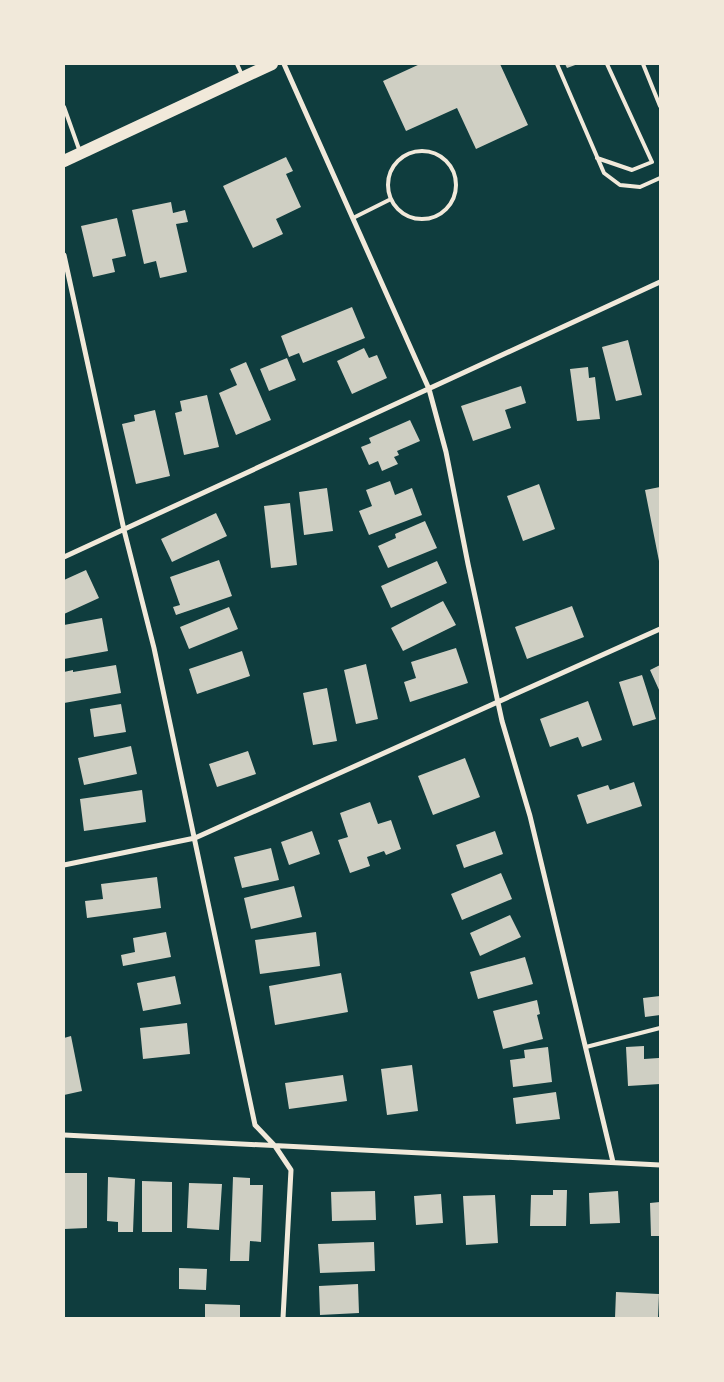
<svg xmlns="http://www.w3.org/2000/svg" width="724" height="1382" viewBox="0 0 724 1382" font-family="'Sofia Sans Condensed',sans-serif">
  <style>
    .building { fill: #cfcfc3 }
    .lines { fill: none; stroke-linecap: round; stroke-linejoin: round }
    .service { stroke: #f1e9da; stroke-width: 4 }
    .minor { stroke: #f1e9da; stroke-width: 5 }
    .primary { stroke: #f1e9da; stroke-width: 12 }
  </style>
  <rect width="100%" height="100%" fill="#0f3d3e"/>
  <!-- building -->
  <path class="building" d="M 420,64 L 500,64 L 528,125 L 476,149 L 457,108 L 406,131 L 383,81 Z
    M 565,64 L 578,64 L 567,68 Z
    M 286,157 L 293,171 L 286,174 L 301,207 L 276,219 L 283,234 L 253,248 L 223,186 Z
    M 171,202 L 173,213 L 185,210 L 188,222 L 176,224 L 187,272 L 160,278 L 156,261 L 144,264 L 132,210 Z
    M 117,218 L 126,256 L 112,259 L 115,272 L 93,277 L 81,226 Z
    M 352,307 L 365,338 L 303,363 L 299,353 L 289,357 L 281,336 Z
    M 628,340 L 642,395 L 616,401 L 602,347 Z
    M 364,348 L 369,358 L 377,355 L 387,378 L 352,394 L 337,361 Z
    M 287,358 L 296,380 L 269,391 L 260,369 Z
    M 246,362 L 271,420 L 236,435 L 219,393 L 237,385 L 230,369 Z
    M 588,367 L 589,378 L 595,377 L 600,419 L 577,421 L 570,369 Z
    M 521,386 L 526,403 L 505,410 L 511,428 L 473,441 L 461,406 Z
    M 207,395 L 219,447 L 184,455 L 175,413 L 182,411 L 180,401 Z
    M 155,410 L 170,476 L 136,484 L 122,424 L 135,421 L 134,415 Z
    M 410,420 L 420,441 L 397,451 L 399,455 L 394,457 L 398,464 L 382,471 L 378,461 L 369,465 L 361,447 L 371,443 L 369,438 Z
    M 390,481 L 395,495 L 412,488 L 422,515 L 369,535 L 359,511 L 372,506 L 366,490 Z
    M 539,484 L 555,529 L 523,541 L 507,496 Z
    M 660,487 L 660,561 L 659,561 L 645,490 Z
    M 327,488 L 333,531 L 304,535 L 299,492 Z
    M 290,503 L 297,565 L 271,568 L 264,506 Z
    M 216,513 L 227,536 L 172,562 L 161,539 Z
    M 425,521 L 437,548 L 388,568 L 378,546 L 396,538 L 395,534 Z
    M 219,560 L 232,596 L 176,615 L 173,607 L 180,605 L 170,577 Z
    M 437,561 L 447,583 L 391,608 L 381,586 Z
    M 86,570 L 99,598 L 64,614 L 64,580 Z
    M 443,601 L 456,625 L 403,651 L 391,628 Z
    M 572,606 L 584,637 L 527,659 L 515,627 Z
    M 229,607 L 238,629 L 189,649 L 180,627 Z
    M 102,618 L 108,651 L 64,659 L 64,625 Z
    M 456,648 L 468,683 L 410,702 L 404,682 L 416,678 L 411,662 Z
    M 242,651 L 250,676 L 197,694 L 189,669 Z
    M 366,664 L 378,719 L 356,724 L 344,670 Z
    M 116,665 L 121,693 L 64,703 L 64,672 L 73,670 L 73,672 Z
    M 660,665 L 660,692 L 650,670 Z
    M 642,675 L 656,719 L 633,726 L 619,682 Z
    M 327,688 L 337,741 L 313,745 L 303,693 Z
    M 588,701 L 602,740 L 582,747 L 578,737 L 550,747 L 540,719 Z
    M 121,704 L 126,732 L 94,737 L 90,709 Z
    M 131,746 L 137,774 L 84,785 L 78,758 Z
    M 248,751 L 256,774 L 217,787 L 209,764 Z
    M 465,758 L 480,797 L 433,815 L 418,776 Z
    M 634,782 L 642,806 L 587,824 L 577,795 L 608,785 L 610,790 Z
    M 142,790 L 146,822 L 84,831 L 80,799 Z
    M 370,802 L 378,824 L 391,820 L 401,849 L 386,855 L 384,851 L 367,857 L 370,866 L 350,873 L 338,840 L 348,837 L 340,813 Z
    M 312,831 L 320,854 L 289,865 L 281,842 Z
    M 495,831 L 503,854 L 464,868 L 456,845 Z
    M 271,848 L 279,880 L 242,888 L 234,857 Z
    M 501,873 L 512,899 L 462,920 L 451,894 Z
    M 157,877 L 161,908 L 87,918 L 85,901 L 103,899 L 101,884 Z
    M 294,886 L 302,917 L 251,929 L 244,898 Z
    M 510,915 L 521,937 L 480,956 L 470,933 Z
    M 166,932 L 171,957 L 123,966 L 121,955 L 135,952 L 133,938 Z
    M 316,932 L 320,966 L 260,974 L 255,940 Z
    M 525,957 L 533,984 L 478,999 L 470,972 Z
    M 341,973 L 348,1012 L 275,1025 L 269,986 Z
    M 175,976 L 181,1004 L 143,1011 L 137,983 Z
    M 660,996 L 660,1015 L 645,1017 L 643,998 Z
    M 537,1000 L 540,1014 L 537,1015 L 543,1039 L 503,1049 L 493,1011 Z
    M 187,1023 L 190,1054 L 143,1059 L 140,1028 Z
    M 71,1036 L 82,1091 L 64,1095 L 64,1038 Z
    M 644,1046 L 644,1059 L 659,1058 L 660,1084 L 628,1086 L 626,1047 Z
    M 548,1047 L 552,1082 L 513,1087 L 510,1060 L 525,1058 L 524,1050 Z
    M 412,1065 L 418,1111 L 387,1115 L 381,1069 Z
    M 343,1075 L 347,1101 L 289,1109 L 285,1083 Z
    M 556,1092 L 560,1119 L 516,1124 L 513,1098 Z
    M 64,1173 L 87,1173 L 87,1228 L 64,1229 Z
    M 108,1177 L 135,1179 L 133,1232 L 118,1232 L 118,1222 L 107,1221 Z
    M 233,1177 L 250,1178 L 250,1185 L 263,1185 L 261,1242 L 250,1241 L 249,1261 L 230,1261 Z
    M 142,1181 L 172,1182 L 172,1232 L 142,1232 Z
    M 189,1183 L 222,1184 L 219,1230 L 187,1228 Z
    M 553,1190 L 567,1190 L 566,1226 L 530,1226 L 531,1195 L 553,1195 Z
    M 375,1191 L 376,1220 L 332,1221 L 331,1192 Z
    M 618,1191 L 620,1223 L 590,1224 L 589,1193 Z
    M 441,1194 L 443,1223 L 416,1225 L 414,1196 Z
    M 495,1195 L 498,1243 L 466,1245 L 463,1196 Z
    M 660,1202 L 660,1236 L 651,1236 L 650,1203 Z
    M 374,1242 L 375,1271 L 320,1273 L 318,1244 Z
    M 179,1268 L 207,1269 L 206,1290 L 179,1289 Z
    M 358,1284 L 359,1313 L 320,1315 L 319,1286 Z
    M 616,1292 L 659,1294 L 658,1318 L 615,1318 Z
    M 205,1304 L 240,1305 L 240,1318 L 205,1318 Z"/>
  <g class="lines">
    <!-- service -->
    <path class="service" d="M 237,64 L 242,75
      M 557,64 L 604,173 L 620,185 L 640,187 L 660,178
      M 643,64 L 660,106
      M 64,107 L 80,152
      M388 185a34 34 0 1 1 68 0a34 34 0 1 1-68 0Z
      M 597,158 L 632,170 L 652,162 L 607,64
      M 353,218 L 391,199
      M 586,1047 L 660,1028"/>
    <!-- minor -->
    <path class="minor" d="M 284,64 L 429,389 L 446,452 L 468,564 L 502,721 L 530,816 L 613,1162
      M 64,255 L 124,530 L 154,648 L 255,1125 L 275,1146 L 291,1170 L 283,1318
      M 64,557 L 660,282
      M 64,865 L 195,838 L 660,629
      M 64,1135 L 660,1165"/>
    <!-- primary -->
    <path class="primary" d="M 64,161 L 272,64"/>
  </g>
  <!-- border -->
  <rect width="724" height="1382" fill="none" stroke="#f1e9da" stroke-width="130"/>
</svg>
